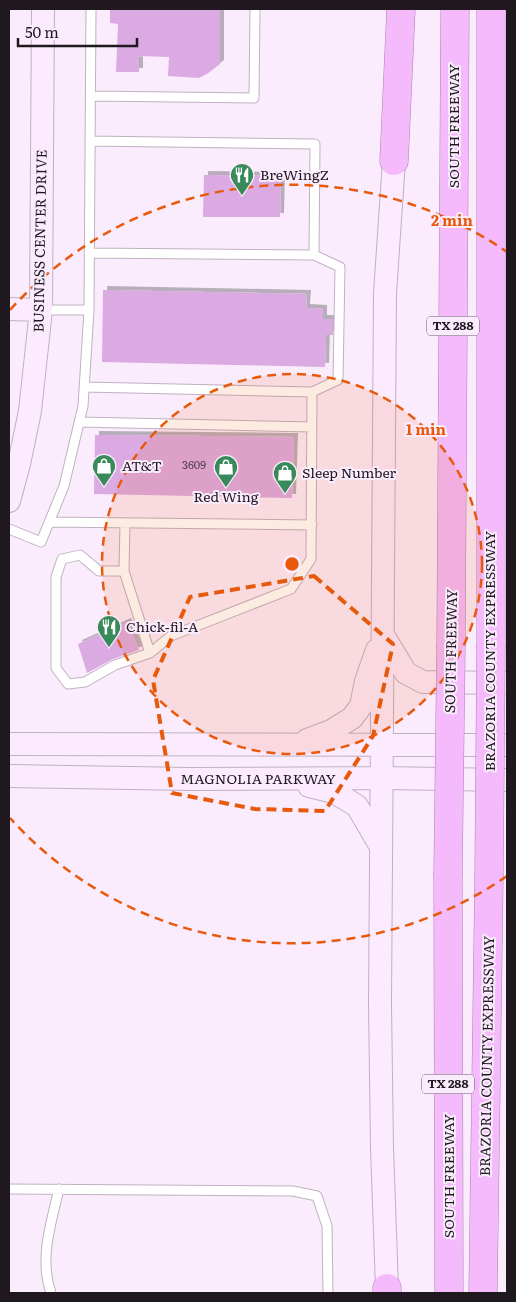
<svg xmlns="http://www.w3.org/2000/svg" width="516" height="1302" viewBox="0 0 516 1302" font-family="Literata,serif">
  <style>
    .building { fill: #dcaae3; filter: url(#shadow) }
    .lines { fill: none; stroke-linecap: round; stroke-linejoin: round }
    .lane-casing { stroke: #bfb1c1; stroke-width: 11 }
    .secondary-casing { stroke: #bfb1c1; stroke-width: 24 }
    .highway-casing { stroke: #a982af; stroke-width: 29 }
    .lane { stroke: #fff; stroke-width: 9 }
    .secondary { stroke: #fceafe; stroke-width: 22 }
    .highway { stroke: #f4bafc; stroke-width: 28 }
    .highway-bridge-casing { stroke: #a982af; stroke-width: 29; stroke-linecap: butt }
    .highway-bridge { stroke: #f4bafc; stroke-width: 28 }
    .marked { fill: none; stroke: #e8590c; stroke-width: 4; stroke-dasharray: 10 6; stroke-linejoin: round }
    .ring { fill: none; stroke: #e8590c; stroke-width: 2.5; stroke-dasharray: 9 6 }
    .labels { text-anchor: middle; stroke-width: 4; stroke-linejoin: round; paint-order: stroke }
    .number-label { font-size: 11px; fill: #4e3d50 }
    .shield { fill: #fbecfd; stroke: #615862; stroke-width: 1 }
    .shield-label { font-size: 12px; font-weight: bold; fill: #1f191f }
    .street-label { font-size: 14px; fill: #1f191f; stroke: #fbecfd }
    .poi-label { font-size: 14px; fill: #1f191f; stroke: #fbecfd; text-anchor: start }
    .centre { fill: #e8590c; stroke: #fbecfd; stroke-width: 2.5 }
    .ring-label { font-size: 15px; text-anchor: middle; font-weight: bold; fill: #e8590c; stroke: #fbecfd; stroke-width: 4; stroke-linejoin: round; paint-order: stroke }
  </style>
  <defs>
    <filter id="shadow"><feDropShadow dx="4" dy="-4" stdDeviation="0" flood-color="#0004"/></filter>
  </defs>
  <rect width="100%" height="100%" fill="#fbecfd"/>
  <!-- building -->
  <path class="building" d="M 110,9 L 220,9 L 220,64 L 207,74 L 199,78 L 168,76 L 169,57 L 139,56 L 139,72 L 116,72 L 118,24 L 110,23 Z
    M 204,175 L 281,176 L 280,217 L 203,217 Z
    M 103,290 L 307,294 L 306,308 L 323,309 L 323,319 L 333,319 L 333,335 L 326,335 L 325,367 L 102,362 Z
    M 95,435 L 294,437 L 292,498 L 94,494 Z
    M 127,622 L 139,650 L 113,659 L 87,673 L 78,644 Z"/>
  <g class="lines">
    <!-- lane casing -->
    <g class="lane-casing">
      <path id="lane" d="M 91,96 L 254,98 L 255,9
        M 90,141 L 315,144 L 314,255 L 340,267 L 338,380 L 312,392 L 311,559 L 291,589 L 171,636 L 150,653 L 115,665 L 85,682 L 68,684 L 56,668 L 56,577 L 62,559 L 80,555 L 99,571 L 124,571
        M 89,253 L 314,255
        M 41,310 L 89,310
        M 84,387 L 312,392
        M 79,422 L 312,427
        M 49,522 L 312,525
        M 125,523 L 124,571 L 150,653
        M 9,529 L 41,542 L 64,486 L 83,406 L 89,310 L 91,9
        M 9,1189 L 293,1191 L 317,1196 L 327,1226 L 328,1293
        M 51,1293 C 39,1259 51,1223 59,1189"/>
    </g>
    <!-- secondary casing -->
    <g class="secondary-casing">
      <path id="secondary" d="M 9,309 L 41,310
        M 9,501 L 19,464 L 30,411 L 41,310 L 43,9
        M 383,635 L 406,673 L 423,682 L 507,683
        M 307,740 L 331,731 L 352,718 L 361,706 L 366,681 L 377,650
        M 9,744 L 507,745
        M 9,776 L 190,779 L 382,778 L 507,780
        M 309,786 L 334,792 L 357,806 L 381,847
        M 387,1288 L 382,1148 L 380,1005 L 385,293 L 394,161"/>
    </g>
    <!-- highway casing -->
    <g class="highway-casing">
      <path id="highway" d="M 491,9 L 491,646
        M 394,161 L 401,9
        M 451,644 L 455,9
        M 448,876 L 449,1293
        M 387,1293 L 387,1288
        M 483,1293 L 489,877"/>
    </g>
    <!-- lane -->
    <use href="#lane" class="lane"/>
    <!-- secondary -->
    <use href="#secondary" class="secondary"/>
    <!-- highway -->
    <use href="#highway" class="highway"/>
    <!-- highway-bridge casing -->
    <g class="highway-bridge-casing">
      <path id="highway-bridge" d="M 448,876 L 451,644
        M 489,877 L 491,646"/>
    </g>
    <!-- highway-bridge -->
    <use href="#highway-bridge" class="highway-bridge"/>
  </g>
  <!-- marked area -->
  <path class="marked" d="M 314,576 L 393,644 L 373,736 L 325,811 L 255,809 L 172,793 L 153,680 L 190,597 Z"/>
  <!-- distance rings -->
  <circle cx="292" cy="564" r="190" fill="#e8590c" fill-opacity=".12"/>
  <g class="ring">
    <circle cx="292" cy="564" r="190"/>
    <path d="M507 876A379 379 0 0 1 10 818M10 310A379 379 0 0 1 507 252"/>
  </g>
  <!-- icons -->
  <defs>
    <g id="restaurant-pin" transform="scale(1.25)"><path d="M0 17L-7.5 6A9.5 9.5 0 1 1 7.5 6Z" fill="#398a5a" stroke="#fbecfd"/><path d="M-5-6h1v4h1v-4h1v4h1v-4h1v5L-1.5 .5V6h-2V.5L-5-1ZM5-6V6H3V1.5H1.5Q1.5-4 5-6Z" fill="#fff"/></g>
    <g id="shop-pin" transform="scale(1.25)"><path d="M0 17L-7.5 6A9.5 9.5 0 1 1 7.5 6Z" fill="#398a5a" stroke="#fbecfd"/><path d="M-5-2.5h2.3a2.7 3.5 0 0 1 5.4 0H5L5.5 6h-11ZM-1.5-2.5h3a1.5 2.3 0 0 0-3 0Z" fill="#fff"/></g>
  </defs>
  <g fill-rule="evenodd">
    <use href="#restaurant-pin" x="242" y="175"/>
    <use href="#shop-pin" x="104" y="466"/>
    <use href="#shop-pin" x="226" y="467"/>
    <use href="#shop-pin" x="285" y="473"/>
    <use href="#restaurant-pin" x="109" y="627"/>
  </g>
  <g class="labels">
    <!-- number labels -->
    <g class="number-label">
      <text x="194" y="469">3609</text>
    </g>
    <!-- shield labels -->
    <g class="shield">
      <rect x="427" y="316.5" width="52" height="19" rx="4"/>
      <rect x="422" y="1074.5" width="52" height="19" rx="4"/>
    </g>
    <g class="shield-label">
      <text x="453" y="330">TX 288</text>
      <text x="448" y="1088">TX 288</text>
    </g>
    <!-- street labels -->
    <g class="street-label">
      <text transform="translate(454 126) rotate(-90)" y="5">SOUTH FREEWAY</text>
      <text transform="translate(40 241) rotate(-89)" y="5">BUSINESS CENTER DRIVE</text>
      <text transform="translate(451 651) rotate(-89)" y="5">SOUTH FREEWAY</text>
      <text transform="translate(490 651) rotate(-90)" y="5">BRAZORIA COUNTY EXPRESSWAY</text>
      <text x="258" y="784">MAGNOLIA PARKWAY</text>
      <text transform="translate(487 1056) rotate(-89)" y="5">BRAZORIA COUNTY EXPRESSWAY</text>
      <text transform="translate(449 1176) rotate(-90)" y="5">SOUTH FREEWAY</text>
    </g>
    <!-- poi labels -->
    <g class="poi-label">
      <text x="260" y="180">BreWingZ</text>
      <text x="122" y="471">AT&amp;T</text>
      <text x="302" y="478">Sleep Number</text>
      <text x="226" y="502" text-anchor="middle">Red Wing</text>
      <text x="126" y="632">Chick-fil-A</text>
    </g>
  </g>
  <circle cx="292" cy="564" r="8" class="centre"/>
  <g class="ring-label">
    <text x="452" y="226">2 min</text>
    <text x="426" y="435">1 min</text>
  </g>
  <!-- border -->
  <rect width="516" height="1302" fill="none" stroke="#1f191f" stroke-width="20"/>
  <!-- scale -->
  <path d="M18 38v8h119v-8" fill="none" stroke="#1f191f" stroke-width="2.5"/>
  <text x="25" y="38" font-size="15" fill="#1f191f" stroke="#fbecfd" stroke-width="4" paint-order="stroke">50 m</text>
</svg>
